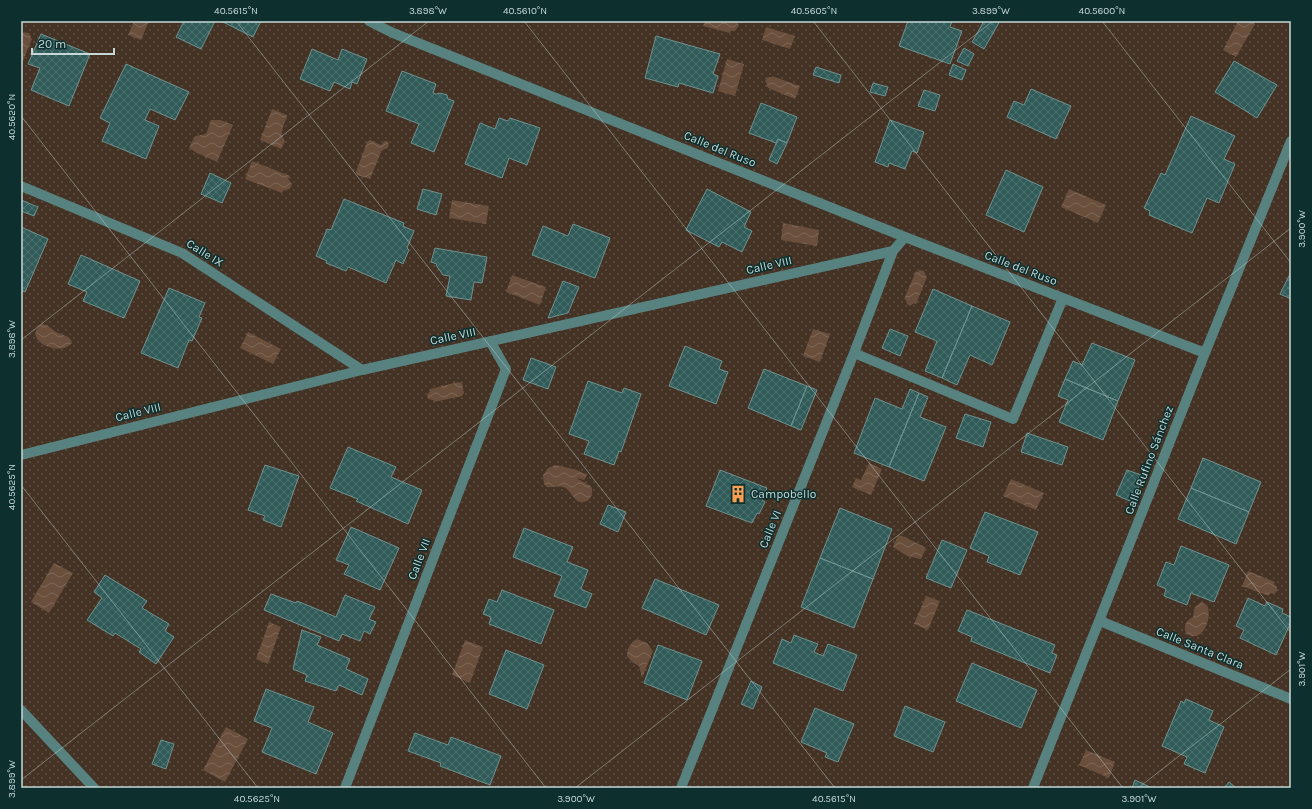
<svg xmlns="http://www.w3.org/2000/svg" width="1312" height="809" viewBox="0 0 1312 809" font-family="Karla,sans-serif">
  <style>
    .park { fill: url(#park-dots) }
    .water { fill: url(#water-waves) }
    .building { fill: url(#building-cross-hatch); stroke: #6e9290 }
    .lines { fill: none; stroke-linecap: round; stroke-linejoin: round }
    .minor { stroke: #578280; stroke-width: 10 }
    .ticks { fill: none; stroke: #c6d8d7; stroke-width: 1; stroke-opacity: 0.45 }
    .labels { text-anchor: middle; stroke-width: 3; stroke-linejoin: round; paint-order: stroke }
    .street-label { font-size: 12px; fill: #c6d8d7; stroke: #0d302f }
    .poi-label { font-size: 12px; fill: #c6d8d7; stroke: #0d302f; text-anchor: start }
    .neatline { fill: none; stroke: #c6d8d7; stroke-width: 1.5 }
    .ticks-label { font-size: 10px; text-anchor: middle; fill: #c6d8d7 }
  </style>
  <defs>
    <pattern id="park-dots" width="8" height="8" patternUnits="userSpaceOnUse"><rect width="8" height="8" fill="#443224"/><path d="M2 2h.1M6 6h.1" fill="none" stroke="#5e4f43" stroke-width="1.8" stroke-linecap="round"/></pattern>
    <pattern id="water-waves" width="16" height="10" patternUnits="userSpaceOnUse"><rect width="16" height="10" fill="#6a4f3c"/><path d="M0 5q4-4 8 0t8 0" fill="none" stroke="#7e6857"/></pattern>
    <pattern id="building-cross-hatch" width="8" height="8" patternUnits="userSpaceOnUse"><rect width="8" height="8" fill="#315b59"/><path d="M0 0l8 8M0 8l8-8" fill="none" stroke="#4d7270"/></pattern>
  </defs>
  <rect width="100%" height="100%" fill="#0d302f"/>
  <!-- park -->
  <path class="park" d="M 21,21 L 1291,21 L 1291,788 L 21,788 Z"/>
  <!-- water -->
  <path class="water" d="M 134,21 L 149,21 L 141,40 L 128,35 Z
    M 705,21 L 736,21 L 739,25 L 735,31 L 731,31 L 730,33 L 703,26 Z
    M 1238,21 L 1251,21 L 1255,24 L 1236,57 L 1223,50 Z
    M 766,27 L 795,36 L 790,49 L 762,40 Z
    M 21,32 L 29,33 L 32,39 L 21,66 Z
    M 727,59 L 744,64 L 735,96 L 718,91 Z
    M 772,76 L 800,86 L 795,99 L 768,88 L 765,80 L 768,77 L 772,77 Z
    M 272,109 L 287,115 C 285,126 278,131 285,141 L 281,149 L 260,140 Z
    M 211,120 L 220,120 L 233,125 L 217,162 L 197,153 L 189,148 L 195,136 L 206,134 Z
    M 370,140 L 381,145 L 385,141 L 387,141 L 389,144 L 388,148 L 382,150 L 370,179 L 357,175 L 356,172 L 367,142 Z
    M 252,161 L 290,176 L 288,179 L 292,184 L 290,189 L 284,190 L 282,193 L 245,179 Z
    M 1069,189 L 1106,205 L 1098,223 L 1061,207 Z
    M 452,200 L 489,206 L 486,224 L 449,218 Z
    M 783,223 L 819,230 L 817,246 L 781,240 Z
    M 920,270 L 924,271 L 926,276 L 927,277 L 916,304 L 914,303 L 910,306 L 907,304 L 906,300 L 904,299 L 916,271 L 918,272 Z
    M 512,275 L 546,287 L 540,305 L 506,292 Z
    M 42,324 L 47,325 L 56,332 L 68,337 L 71,340 L 72,343 C 59,359 20,338 42,324 Z
    M 813,329 L 830,334 L 820,362 L 803,356 Z
    M 248,332 L 281,349 L 273,364 L 240,348 Z
    M 459,382 L 462,383 L 464,393 L 462,396 L 434,402 L 433,400 L 428,399 L 427,395 L 430,391 L 430,389 Z
    M 869,463 L 882,469 L 871,495 L 852,487 L 856,478 L 861,480 Z
    M 556,465 L 577,470 L 587,475 L 584,480 L 578,478 L 578,479 L 589,485 L 592,488 C 593,497 589,503 579,502 C 573,499 570,489 563,487 C 558,485 553,488 547,487 L 544,484 L 543,475 L 548,468 Z
    M 1011,479 L 1044,493 L 1036,510 L 1003,496 Z
    M 898,535 L 905,537 L 926,548 L 921,559 L 907,556 L 893,547 Z
    M 54,563 L 73,573 L 49,613 L 31,602 Z
    M 1248,571 L 1275,582 L 1274,584 L 1277,587 L 1277,591 L 1274,594 L 1270,593 L 1269,596 L 1242,586 Z
    M 926,596 L 940,601 L 928,630 L 914,624 Z
    M 1201,602 L 1207,605 C 1213,618 1202,646 1186,633 C 1183,625 1186,621 1193,617 L 1195,607 Z
    M 269,622 L 281,627 L 268,664 L 256,659 Z
    M 637,639 L 647,643 L 653,651 L 642,678 L 639,666 L 632,662 L 627,656 C 627,649 630,643 637,639 Z
    M 465,640 L 483,647 L 470,683 L 452,675 Z
    M 226,727 L 248,739 L 225,782 L 203,770 Z
    M 1086,750 L 1115,762 L 1109,778 L 1079,765 Z"/>
  <!-- building -->
  <path class="building" d="M 184,21 L 215,21 L 201,49 L 176,37 Z
    M 221,21 L 261,21 L 253,37 Z
    M 908,21 L 952,21 L 950,27 L 962,31 L 950,64 L 899,46 Z
    M 984,21 L 1000,21 L 984,49 L 972,42 Z
    M 41,34 L 90,54 L 69,106 L 31,90 L 40,68 L 28,64 Z
    M 656,36 L 720,54 L 713,74 L 718,76 L 713,93 L 679,83 L 678,87 L 645,78 Z
    M 964,48 L 974,54 L 968,66 L 957,61 Z
    M 312,49 L 338,60 L 342,49 L 367,59 L 357,84 L 352,82 L 350,89 L 334,82 L 330,91 L 300,79 Z
    M 1234,61 L 1277,85 L 1257,118 L 1215,92 Z
    M 126,64 L 189,92 L 175,120 L 150,109 L 145,120 L 159,126 L 146,159 L 102,141 L 110,123 L 100,118 Z
    M 953,64 L 966,70 L 962,80 L 949,75 Z
    M 816,67 L 841,75 L 839,83 L 813,75 Z
    M 402,71 L 436,84 L 433,93 L 436,94 L 440,93 L 447,95 L 448,99 L 454,101 L 434,152 L 411,143 L 419,124 L 386,111 Z
    M 873,83 L 888,87 L 885,96 L 870,92 Z
    M 1031,89 L 1071,106 L 1056,139 L 1007,117 L 1014,101 L 1024,105 Z
    M 924,90 L 940,95 L 935,111 L 918,106 Z
    M 761,103 L 797,117 L 787,143 L 778,139 L 776,143 L 749,133 Z
    M 1191,116 L 1235,136 L 1224,159 L 1235,164 L 1219,203 L 1207,198 L 1192,233 L 1149,215 L 1150,211 L 1144,208 L 1161,173 L 1165,175 Z
    M 499,118 L 508,121 L 510,118 L 540,128 L 527,165 L 509,158 L 502,178 L 465,164 L 480,123 L 495,129 Z
    M 890,120 L 924,132 L 917,153 L 912,151 L 905,169 L 889,163 L 888,167 L 875,162 Z
    M 778,139 L 787,143 L 777,164 L 769,160 Z
    M 1006,170 L 1043,187 L 1024,232 L 986,215 Z
    M 210,173 L 231,183 L 222,203 L 201,194 Z
    M 423,189 L 442,194 L 436,215 L 417,209 Z
    M 707,189 L 751,212 L 744,227 L 752,231 L 742,252 L 722,242 L 719,247 L 686,230 Z
    M 344,199 L 404,223 L 403,226 L 414,231 L 407,248 L 409,250 L 403,264 L 396,260 L 386,283 L 348,267 L 346,271 L 326,263 L 327,261 L 316,256 L 327,229 L 331,230 Z
    M 21,200 L 38,207 L 34,216 L 21,211 Z
    M 573,224 L 610,238 L 595,278 L 532,255 L 543,226 L 568,236 Z
    M 21,227 L 48,239 L 25,292 L 21,290 Z
    M 435,248 L 487,257 L 482,283 L 474,282 L 471,300 L 446,296 L 450,276 L 443,275 L 436,265 L 437,264 L 431,262 Z
    M 81,255 L 140,281 L 124,318 L 83,301 L 87,292 L 68,284 Z
    M 1291,272 L 1291,299 L 1280,294 Z
    M 563,281 L 579,287 L 568,313 L 548,318 Z
    M 169,288 L 205,303 L 199,317 L 202,318 L 192,341 L 189,340 L 178,368 L 141,353 Z
    M 933,289 L 972,306 L 942,378 L 925,371 L 937,341 L 915,332 Z
    M 972,306 L 1010,322 L 992,365 L 970,355 L 957,385 L 942,378 Z
    M 890,329 L 908,336 L 900,356 L 882,348 Z
    M 1092,343 L 1135,360 L 1118,401 L 1065,379 L 1073,361 L 1082,365 Z
    M 685,346 L 722,361 L 719,369 L 728,372 L 716,404 L 669,386 Z
    M 531,358 L 556,367 L 548,389 L 523,380 Z
    M 764,369 L 807,386 L 791,426 L 748,408 Z
    M 1065,379 L 1118,401 L 1103,440 L 1059,422 L 1068,400 L 1058,396 Z
    M 588,381 L 622,393 L 624,388 L 641,394 L 621,452 L 619,451 L 614,465 L 584,454 L 589,441 L 569,434 Z
    M 807,386 L 817,390 L 801,430 L 791,426 Z
    M 910,389 L 919,393 L 889,467 L 854,453 L 875,398 L 902,409 Z
    M 919,393 L 928,397 L 920,417 L 946,427 L 924,481 L 889,467 Z
    M 965,414 L 991,422 L 983,447 L 956,438 Z
    M 1027,433 L 1068,447 L 1062,465 L 1021,452 Z
    M 348,447 L 396,467 L 391,477 L 422,490 L 408,524 L 356,501 L 358,499 L 330,488 Z
    M 1203,458 L 1261,482 L 1249,512 L 1191,488 Z
    M 265,465 L 299,476 L 281,527 L 263,520 L 265,516 L 248,510 Z
    M 720,470 L 767,488 L 762,500 L 765,502 L 759,514 L 757,513 L 752,523 L 706,506 Z
    M 1127,470 L 1144,476 L 1132,502 L 1116,495 Z
    M 1191,488 L 1249,512 L 1236,544 L 1178,519 Z
    M 608,505 L 626,512 L 618,532 L 600,524 Z
    M 840,508 L 892,529 L 873,579 L 820,558 Z
    M 985,512 L 1038,532 L 1020,575 L 987,562 L 989,556 L 970,548 Z
    M 351,527 L 399,548 L 380,590 L 344,574 L 349,565 L 336,560 Z
    M 524,528 L 573,547 L 567,562 L 588,570 L 581,589 L 592,594 L 586,608 L 554,596 L 562,576 L 513,557 Z
    M 942,540 L 967,550 L 951,588 L 926,578 Z
    M 1181,546 L 1229,565 L 1214,602 L 1191,593 L 1187,605 L 1164,596 L 1166,589 L 1157,585 L 1166,562 L 1174,565 Z
    M 820,558 L 873,579 L 854,628 L 801,607 Z
    M 105,575 L 147,601 L 142,608 L 169,624 L 165,631 L 174,637 L 156,664 L 139,652 L 141,649 L 115,633 L 113,636 L 87,620 L 102,598 L 94,592 Z
    M 655,579 L 719,605 L 706,635 L 642,608 Z
    M 502,590 L 554,610 L 541,644 L 489,624 L 491,617 L 483,614 L 489,599 L 497,602 Z
    M 271,594 L 296,603 L 297,601 L 336,617 L 345,595 L 375,607 L 369,619 L 376,622 L 370,634 L 364,631 L 360,641 L 342,634 L 339,641 L 264,610 Z
    M 1248,598 L 1265,606 L 1267,602 L 1283,609 L 1282,613 L 1291,617 L 1291,622 L 1276,655 L 1240,638 L 1244,630 L 1236,626 Z
    M 967,610 L 1055,645 L 1052,653 L 1057,655 L 1050,673 L 971,641 L 972,637 L 958,631 Z
    M 302,630 L 321,637 L 317,645 L 350,659 L 346,669 L 368,679 L 362,695 L 339,685 L 336,691 L 305,681 L 307,675 L 293,669 Z
    M 794,635 L 818,644 L 814,652 L 823,656 L 828,644 L 857,655 L 843,691 L 773,663 L 782,639 L 791,643 Z
    M 658,645 L 702,661 L 687,700 L 644,683 Z
    M 506,650 L 544,665 L 527,709 L 489,694 Z
    M 972,663 L 1037,690 L 1021,728 L 956,701 Z
    M 751,681 L 762,687 L 753,709 L 741,704 Z
    M 266,689 L 314,707 L 308,722 L 333,733 L 316,774 L 262,752 L 272,728 L 254,721 Z
    M 1186,699 L 1213,711 L 1209,720 L 1224,727 L 1205,773 L 1184,764 L 1187,757 L 1162,746 L 1181,701 L 1184,703 Z
    M 905,706 L 945,722 L 933,752 L 894,736 Z
    M 815,708 L 854,724 L 838,762 L 825,757 L 827,753 L 801,742 Z
    M 415,733 L 448,745 L 451,737 L 501,756 L 490,785 L 440,766 L 441,763 L 408,751 Z
    M 161,740 L 174,744 L 166,769 L 152,764 Z
    M 1135,780 L 1152,788 L 1132,788 Z
    M 1229,782 L 1236,788 L 1224,788 Z"/>
  <g class="lines">
    <!-- minor -->
    <path class="minor" d="M 369,21 L 393,33 L 905,237 L 1205,353
      M 21,186 L 182,253 L 362,370
      M 854,353 L 1013,419 L 1063,298
      M 21,455 L 362,370 L 893,251
      M 1100,621 L 1291,699
      M 21,710 L 94,788
      M 345,788 L 506,369 L 490,341
      M 681,788 L 854,353 L 893,251 L 905,237
      M 1033,788 L 1205,353 L 1291,141"/>
  </g>
  <!-- ticks -->
  <path class="ticks" d="M 236,21 L 835,788M 524,21 L 1123,788M 813,21 L 1291,633M 1102,21 L 1291,263M 21,116 L 546,788M 21,340 L 429,21M 21,485 L 258,788M 21,780 L 993,21M 575,788 L 1291,228M 1138,788 L 1291,669"/>
  <!-- icons -->
  <defs>
    <g id="building-bare" transform="scale(1.38)"><path d="M-4-6H4V6H1V3H-1V6H-4ZM-2.5-4.3h1.7v1.8h-1.7ZM.8-4.3h1.7v1.8H.8ZM-2.5-1h1.7V.8h-1.7ZM.8-1h1.7V.8H.8Z" fill="#fb9e52" stroke="#0d302f" stroke-width="2.5" paint-order="stroke"/></g>
  </defs>
  <g fill-rule="evenodd">
    <use href="#building-bare" x="738" y="494"/>
  </g>
  <g class="labels">
    <!-- street labels -->
    <g class="street-label">
      <text transform="translate(720 149) rotate(22)" y="4">Calle del Ruso</text>
      <text transform="translate(205 253) rotate(32)" y="4">Calle IX</text>
      <text transform="translate(769 265) rotate(-13)" y="4">Calle VIII</text>
      <text transform="translate(1021 268) rotate(21)" y="4">Calle del Ruso</text>
      <text transform="translate(453 336) rotate(-12)" y="4">Calle VIII</text>
      <text transform="translate(138 412) rotate(-14)" y="4">Calle VIII</text>
      <text transform="translate(1149 460) rotate(-69)" y="4">Calle Rufino Sánchez</text>
      <text transform="translate(770 529) rotate(-68)" y="4">Calle VI</text>
      <text transform="translate(419 559) rotate(-69)" y="4">Calle VII</text>
      <text transform="translate(1200 648) rotate(22)" y="4">Calle Santa Clara</text>
    </g>
    <!-- poi labels -->
    <g class="poi-label">
      <text x="751" y="498">Campobello</text>
    </g>
  </g>
  <!-- border -->
  <rect width="1312" height="809" fill="none" stroke="#0d302f" stroke-width="44"/>
  <!-- scale -->
  <path d="M32 48v6h82v-6" fill="none" stroke="#c6d8d7" stroke-width="2"/>
  <text x="38" y="48" font-size="12" fill="#c6d8d7" stroke="#0d302f" stroke-width="3" paint-order="stroke">20 m</text>
  <rect x="22" y="22" width="1268" height="765" class="neatline"/>
  <g class="ticks-label">
    <text x="236" y="14">40.5615°N</text>
    <text x="428" y="14">3.898°W</text>
    <text x="525" y="14">40.5610°N</text>
    <text x="814" y="14">40.5605°N</text>
    <text x="991" y="14">3.899°W</text>
    <text x="1102" y="14">40.5600°N</text>
    <text transform="translate(11 117) rotate(-90)" y="4">40.5620°N</text>
    <text transform="translate(1301 229) rotate(-90)" y="4">3.900°W</text>
    <text transform="translate(11 339) rotate(-90)" y="4">3.898°W</text>
    <text transform="translate(11 487) rotate(-90)" y="4">40.5625°N</text>
    <text transform="translate(1301 669) rotate(-90)" y="4">3.901°W</text>
    <text transform="translate(11 779) rotate(-90)" y="4">3.899°W</text>
    <text x="257" y="802">40.5625°N</text>
    <text x="576" y="802">3.900°W</text>
    <text x="834" y="802">40.5615°N</text>
    <text x="1139" y="802">3.901°W</text>
  </g>
</svg>
